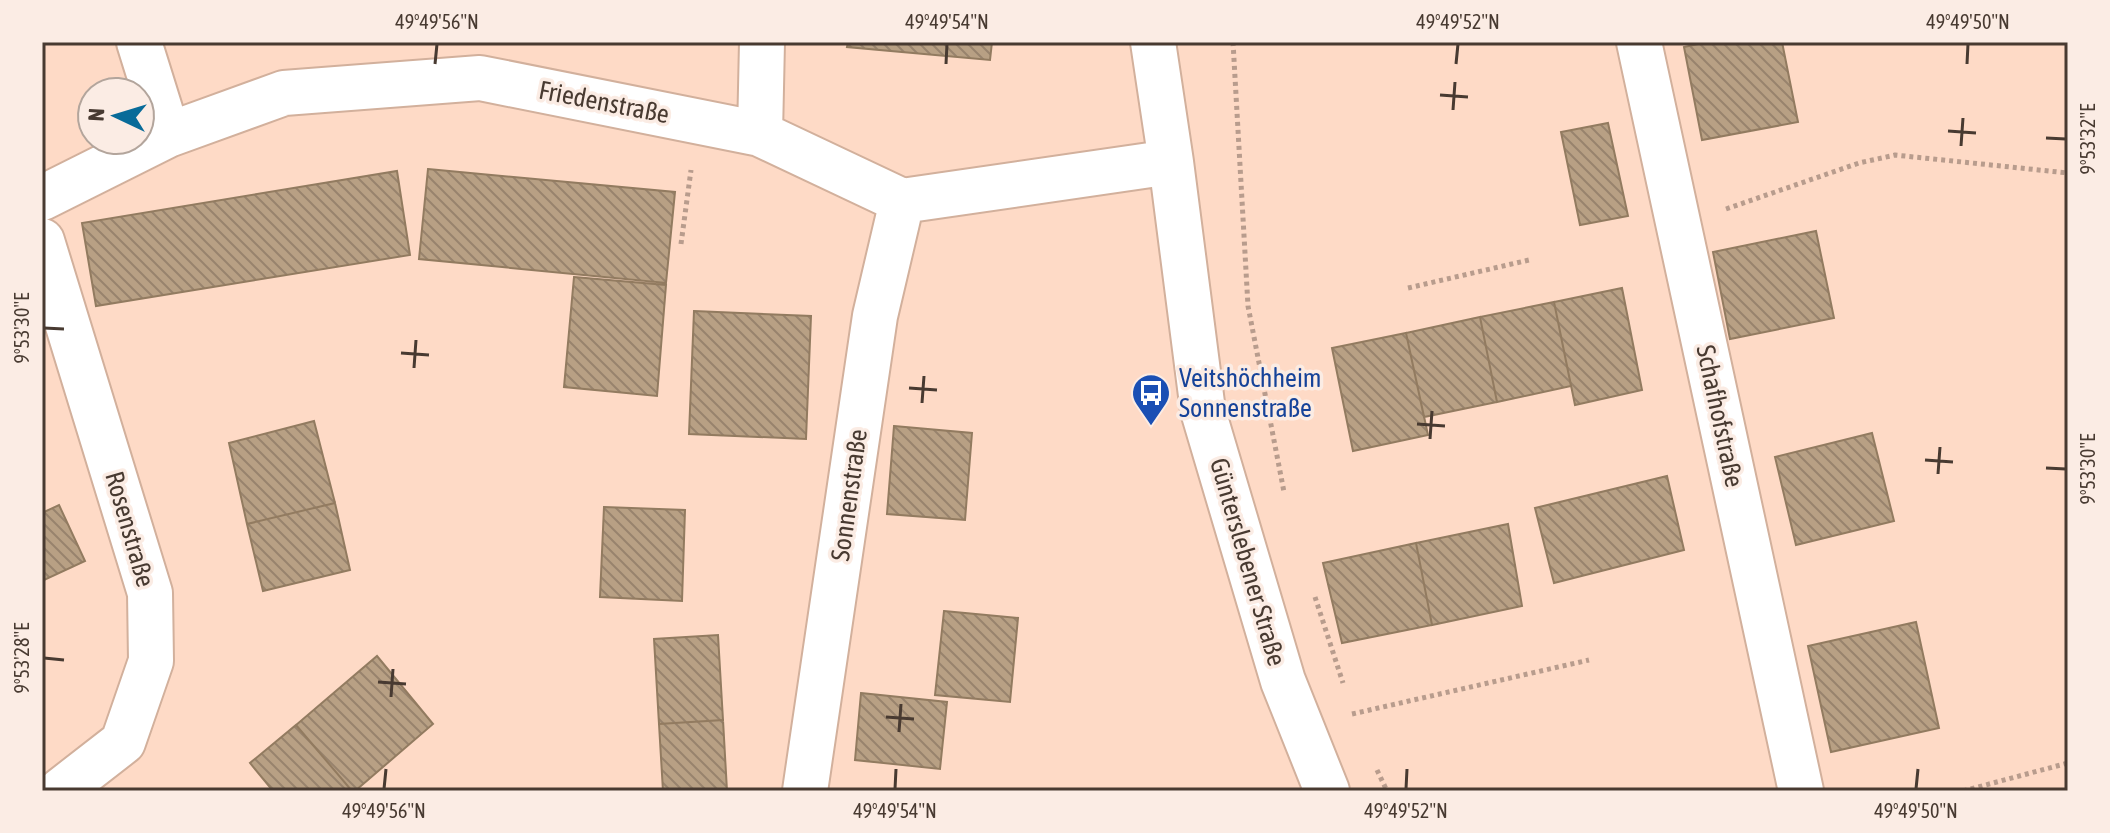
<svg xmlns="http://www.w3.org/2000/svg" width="2110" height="833" viewBox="0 0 2110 833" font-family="'Asap Condensed',sans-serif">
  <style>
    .building { fill: url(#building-back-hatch); stroke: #927b60; stroke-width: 2 }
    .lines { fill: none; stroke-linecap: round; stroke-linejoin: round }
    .minor-casing { stroke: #d2b09c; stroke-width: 48 }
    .path { stroke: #b89c8d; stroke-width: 5; stroke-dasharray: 4 4; stroke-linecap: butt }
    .minor { stroke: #fff; stroke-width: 44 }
    .ticks { fill: none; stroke: #483a31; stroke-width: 3 }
    .labels { text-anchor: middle; stroke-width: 7; stroke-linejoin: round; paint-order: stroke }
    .street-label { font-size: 26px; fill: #483a31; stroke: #fbece4 }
    .transit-label { font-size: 26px; fill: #164399; stroke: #fbece4; text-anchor: start }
    .neatline { fill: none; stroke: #483a31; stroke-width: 3 }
    .ticks-label { font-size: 20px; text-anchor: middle; fill: #483a31 }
  </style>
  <defs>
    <pattern id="building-back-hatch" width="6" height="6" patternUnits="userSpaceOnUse" patternTransform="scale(2)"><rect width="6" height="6" fill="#b8a084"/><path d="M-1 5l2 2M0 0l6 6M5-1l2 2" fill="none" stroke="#98836d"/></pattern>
  </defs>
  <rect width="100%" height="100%" fill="#fedac6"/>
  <!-- building -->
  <path class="building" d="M 848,42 L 992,42 L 990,60 L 847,47 Z
    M 1708,42 L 1782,42 L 1798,122 L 1702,140 L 1684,47 Z
    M 1608,123 L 1628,216 L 1580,225 L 1561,132 Z
    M 428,169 L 675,192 L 666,283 L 419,259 Z
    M 397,171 L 410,255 L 96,306 L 82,223 Z
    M 1816,231 L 1834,318 L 1730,339 L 1713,252 Z
    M 574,277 L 666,285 L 657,396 L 564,387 Z
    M 1622,288 L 1642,390 L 1575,405 L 1554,302 Z
    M 1554,302 L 1571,386 L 1497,402 L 1480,317 Z
    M 694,311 L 811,316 L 806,439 L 689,434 Z
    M 1480,317 L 1497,402 L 1424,417 L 1406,333 Z
    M 1406,333 L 1428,435 L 1353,451 L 1332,348 Z
    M 314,421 L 335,503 L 247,524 L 229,443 Z
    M 894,426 L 972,433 L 965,520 L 887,514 Z
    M 1872,433 L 1894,521 L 1796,545 L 1775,457 Z
    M 1667,476 L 1684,550 L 1554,583 L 1535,508 Z
    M 335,503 L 350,570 L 263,591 L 247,524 Z
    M 59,505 L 85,561 L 42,581 L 42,513 Z
    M 604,507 L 685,510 L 682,601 L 600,597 Z
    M 1508,524 L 1522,606 L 1432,625 L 1416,543 Z
    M 1416,543 L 1432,625 L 1342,643 L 1323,563 Z
    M 944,611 L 1018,618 L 1010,702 L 935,695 Z
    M 1916,622 L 1939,728 L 1831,752 L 1808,646 Z
    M 718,635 L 723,720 L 659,724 L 654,639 Z
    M 377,656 L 433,724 L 355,791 L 352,791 L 296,725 Z
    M 861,693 L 947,702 L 940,769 L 855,760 Z
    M 723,720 L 727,791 L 663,791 L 659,724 Z
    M 296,725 L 352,791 L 273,791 L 250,763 Z"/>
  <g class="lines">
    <!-- minor casing -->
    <g class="minor-casing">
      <path id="minor" d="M 139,42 L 168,135
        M 1153,42 L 1171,162 L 1203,411 L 1283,681 L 1327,791
        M 1639,42 L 1801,791
        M 760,134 L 762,42
        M 42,198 L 168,135 L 284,93 L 480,78 L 760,134 L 902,201 L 1171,162
        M 42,241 L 150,593 L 151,661 L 123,742 L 60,791
        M 805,791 L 875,316 L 902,201"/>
    </g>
    <!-- path -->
    <path class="path" d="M 1233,42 L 1248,306 L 1284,492
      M 1726,209 L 1859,163 L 1895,155 L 2068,173
      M 681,244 L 691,170
      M 1408,288 L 1529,260
      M 1315,597 L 1343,683
      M 1352,714 L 1589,660
      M 1377,770 L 1387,791
      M 1963,791 L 2068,763"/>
    <!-- minor -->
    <use href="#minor" class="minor"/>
  </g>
  <!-- ticks -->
  <path class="ticks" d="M 435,64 L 437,44M 946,64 L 947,44M 1456,64 L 1458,44M 1967,64 L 1968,44M 1440,95 L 1468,97M 1453,110 L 1455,82M 1948,131 L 1976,133M 2046,138 L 2066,139M 1961,146 L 1963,118M 44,328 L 64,329M 401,353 L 429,355M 414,368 L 416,340M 909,388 L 937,390M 922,403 L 924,376M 1417,424 L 1445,426M 1430,439 L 1432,411M 1925,460 L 1953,462M 2046,468 L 2066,469M 1938,474 L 1940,447M 44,658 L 64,660M 378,682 L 406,684M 391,697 L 393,669M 886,717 L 914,719M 899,732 L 901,704M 384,789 L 386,769M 895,789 L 896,769M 1406,789 L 1407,769M 1916,789 L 1918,769"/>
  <!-- icons -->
  <defs>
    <g id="bus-pin" transform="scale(2)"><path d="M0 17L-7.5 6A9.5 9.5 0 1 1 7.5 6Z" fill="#1a4fb4" stroke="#fbece4"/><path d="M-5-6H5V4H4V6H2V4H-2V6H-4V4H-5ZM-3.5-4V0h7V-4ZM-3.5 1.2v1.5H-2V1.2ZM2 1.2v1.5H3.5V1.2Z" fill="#fff"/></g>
  </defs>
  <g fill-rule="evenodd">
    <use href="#bus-pin" x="1151" y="393"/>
  </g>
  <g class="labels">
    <!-- street labels -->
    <g class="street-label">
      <text transform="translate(604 102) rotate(11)" y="9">Friedenstraße</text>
      <text transform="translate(1720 416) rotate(78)" y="9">Schafhofstraße</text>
      <text transform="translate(849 495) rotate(-82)" y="9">Sonnenstraße</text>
      <text transform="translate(130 529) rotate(74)" y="9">Rosenstraße</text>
      <text transform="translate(1248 562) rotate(74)" y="9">Günterslebener Straße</text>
    </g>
    <!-- transit labels -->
    <g class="transit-label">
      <text x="1179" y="387">Veitshöchheim<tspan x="1179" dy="30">Sonnenstraße</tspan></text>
    </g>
  </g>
  <!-- border -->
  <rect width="2110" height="833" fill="none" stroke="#fbece4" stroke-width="88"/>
  <!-- north arrow -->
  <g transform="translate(116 116) rotate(274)"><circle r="38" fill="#fbece4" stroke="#b3a59c" stroke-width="2"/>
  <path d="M0-6L14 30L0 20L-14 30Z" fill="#086b99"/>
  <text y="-12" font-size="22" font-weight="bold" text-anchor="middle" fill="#483a31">N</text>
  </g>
  <rect x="44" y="44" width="2022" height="745" class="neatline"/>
  <g class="ticks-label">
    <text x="437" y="29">49°49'56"N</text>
    <text x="947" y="29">49°49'54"N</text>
    <text x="1458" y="29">49°49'52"N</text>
    <text x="1968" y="29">49°49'50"N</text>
    <text transform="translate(2088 139) rotate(-90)" y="7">9°53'32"E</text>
    <text transform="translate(22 328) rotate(-90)" y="7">9°53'30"E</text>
    <text transform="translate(2088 469) rotate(-90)" y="7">9°53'30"E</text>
    <text transform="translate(22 658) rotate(-90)" y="7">9°53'28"E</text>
    <text x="384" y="818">49°49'56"N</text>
    <text x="895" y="818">49°49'54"N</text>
    <text x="1406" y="818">49°49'52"N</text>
    <text x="1916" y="818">49°49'50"N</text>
  </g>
</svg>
